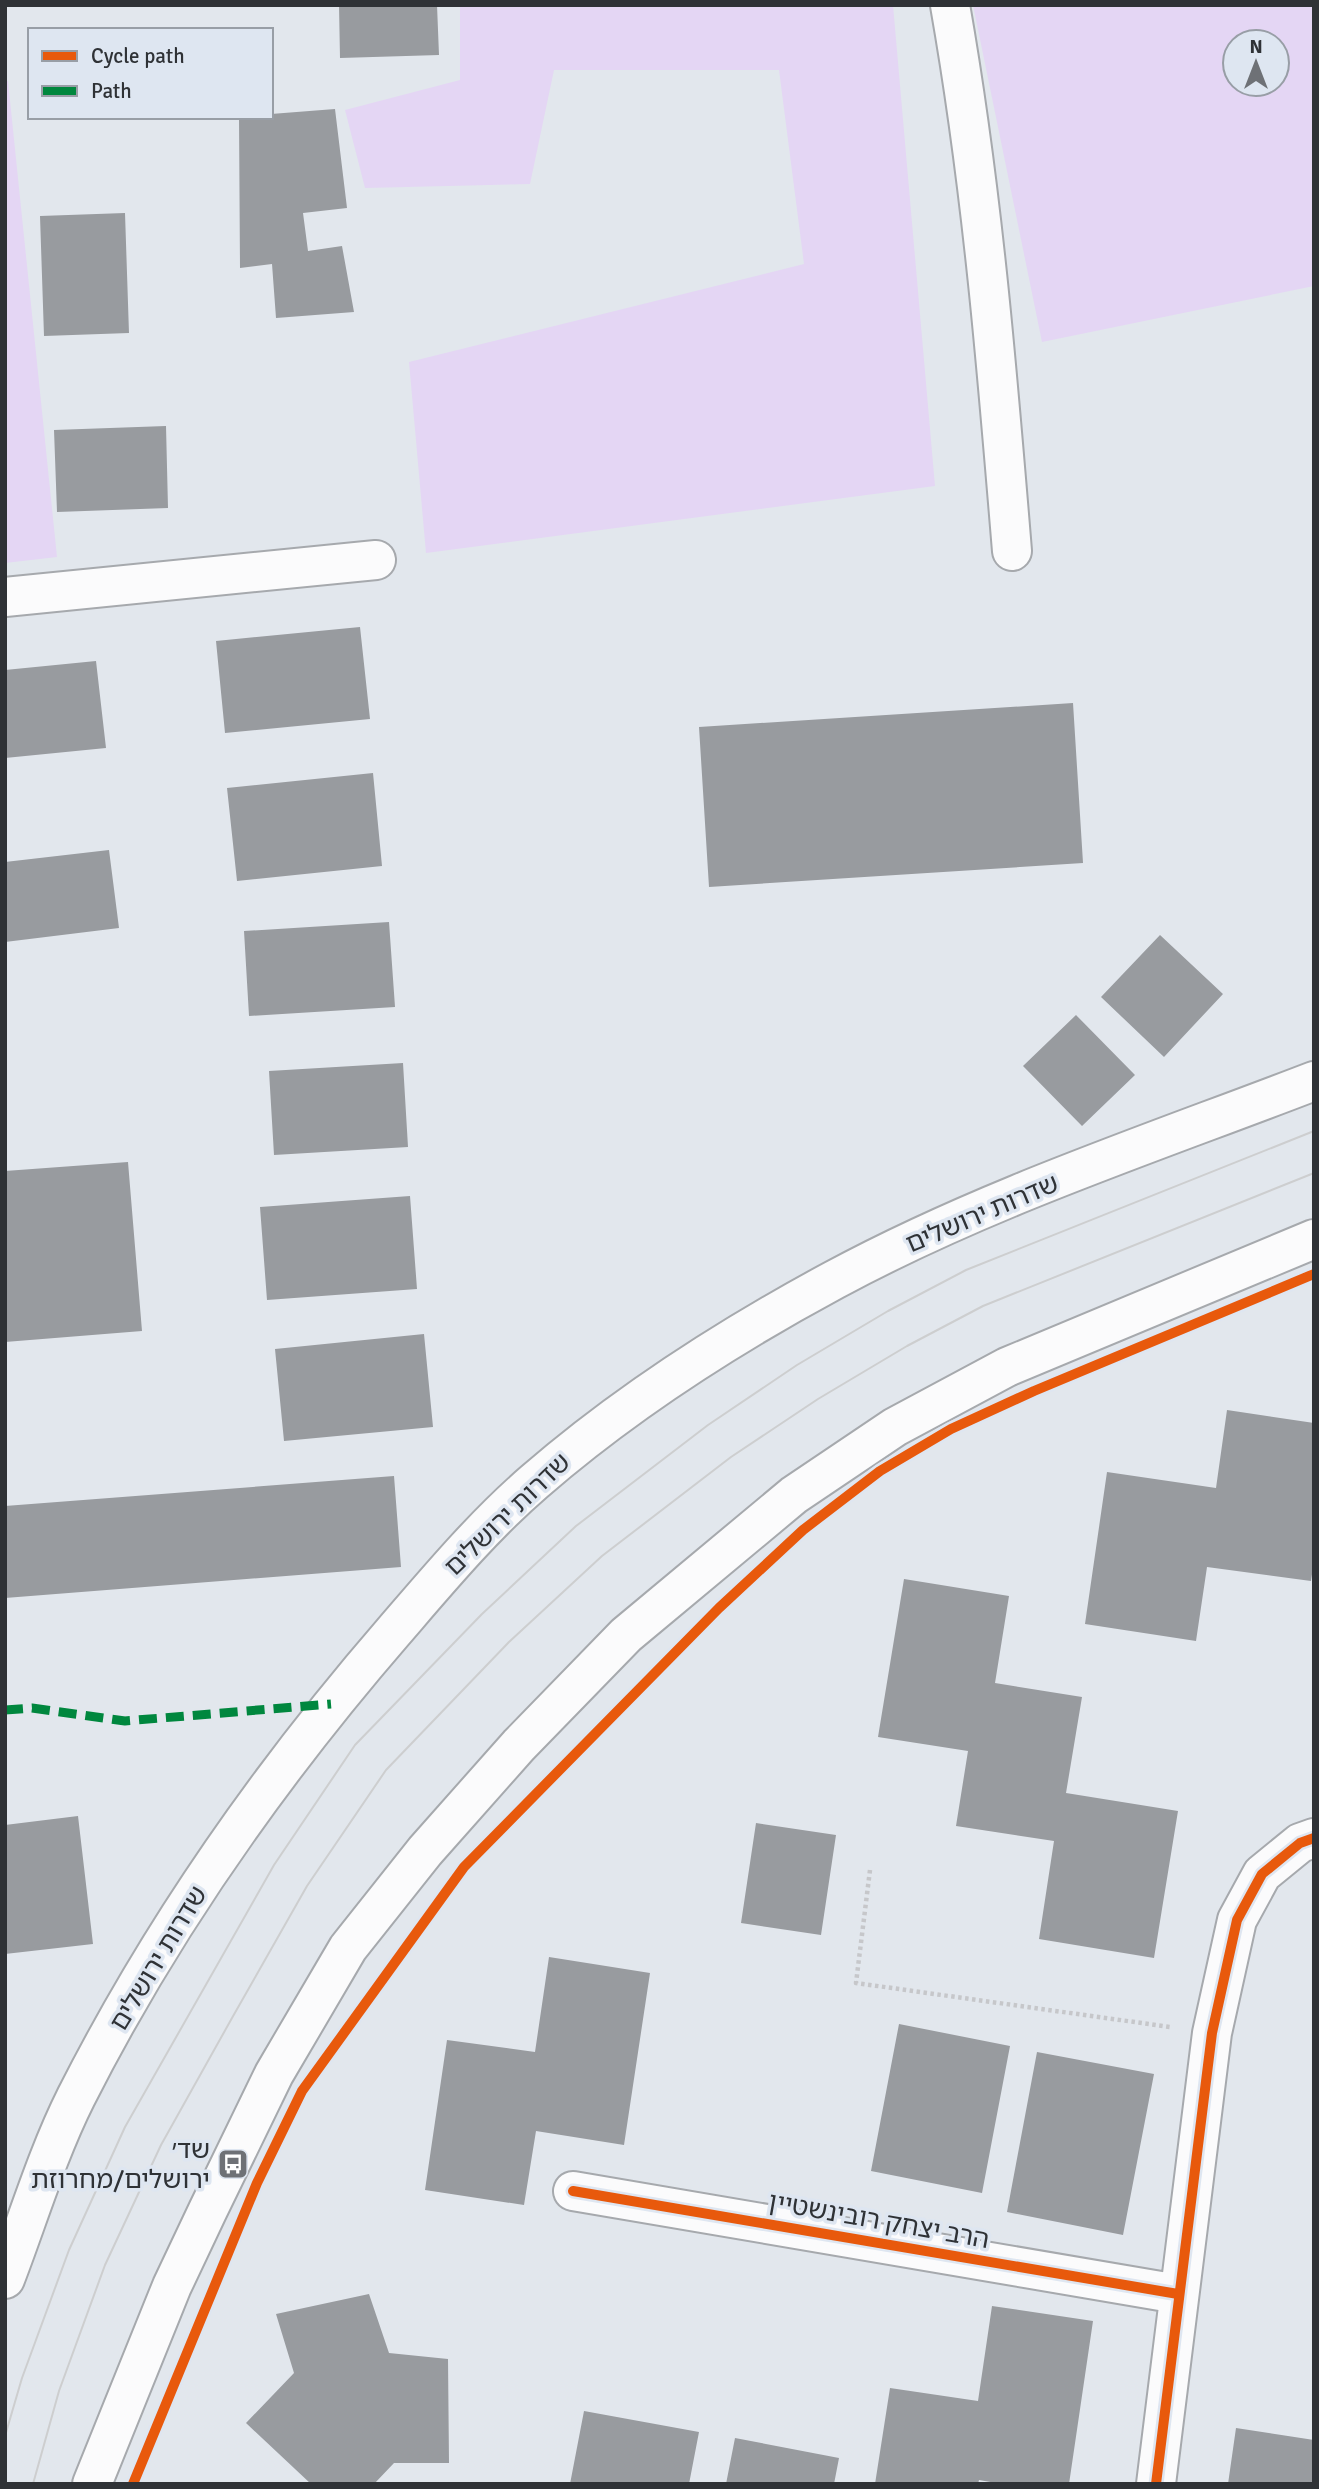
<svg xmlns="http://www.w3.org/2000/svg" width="1319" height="2489" viewBox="0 0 1319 2489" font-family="Signika,'Noto Sans Hebrew',sans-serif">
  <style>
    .green { fill: #e4d6f4; fill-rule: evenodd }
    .building { fill: #989b9f }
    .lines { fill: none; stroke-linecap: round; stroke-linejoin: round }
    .minor-casing { stroke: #a6a9ad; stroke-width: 42 }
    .major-casing { stroke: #a6a9ad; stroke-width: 42 }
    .path { stroke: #c6c7ca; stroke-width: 4.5; stroke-dasharray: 3.5 3.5; stroke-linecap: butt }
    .minor { stroke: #fbfbfc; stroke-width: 38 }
    .major { stroke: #fbfbfc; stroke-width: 38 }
    .tram { stroke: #cdcecf; stroke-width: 2 }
    .quiet { stroke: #00873e; stroke-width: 9; stroke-dasharray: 18 9; stroke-linecap: butt }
    .cycleway-casing { stroke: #dee6f1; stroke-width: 15 }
    .cycleway { stroke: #e8590c; stroke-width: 10 }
    .labels { text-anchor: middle; stroke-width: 7; stroke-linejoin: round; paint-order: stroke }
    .street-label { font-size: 26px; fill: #2f3236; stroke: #dee6f1 }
    .poi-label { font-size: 26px; fill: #2f3236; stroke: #dee6f1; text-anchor: end }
  </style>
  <rect width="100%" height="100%" fill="#e2e7ed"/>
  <!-- green -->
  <path class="green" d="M 460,5 L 893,5 L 935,486 L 426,553 L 409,362 L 804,264 L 779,70 L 554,70 L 530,184 L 365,188 L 345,110 L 460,80 Z
    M 973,5 L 1314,5 L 1314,286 L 1042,342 ZM 1235,42 L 1277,42 L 1277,84 L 1235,84 Z
    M 5,81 L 8,81 L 57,557 L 5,563 Z"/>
  <!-- building -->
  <path class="building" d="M 339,5 L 437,5 L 439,55 L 340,58 Z
    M 335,109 L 347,208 L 303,213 L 308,251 L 342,246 L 354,312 L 276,318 L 272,264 L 240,268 L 239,117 L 271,117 L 271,114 Z
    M 125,213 L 129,333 L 44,336 L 40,216 Z
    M 166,426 L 168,508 L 57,512 L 54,430 Z
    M 360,627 L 370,719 L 225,733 L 216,641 Z
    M 96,661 L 106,748 L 5,758 L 5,670 Z
    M 1073,703 L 1083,863 L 709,887 L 699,727 Z
    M 373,773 L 382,866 L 237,881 L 227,788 Z
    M 109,850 L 119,928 L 5,942 L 5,862 Z
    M 389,922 L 395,1007 L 249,1016 L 244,931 Z
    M 1160,935 L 1223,994 L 1164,1057 L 1101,997 Z
    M 1076,1015 L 1135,1075 L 1082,1126 L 1023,1066 Z
    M 403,1063 L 408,1147 L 274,1155 L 269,1071 Z
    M 128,1162 L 142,1331 L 5,1342 L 5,1171 Z
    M 410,1196 L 417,1289 L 267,1300 L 260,1207 Z
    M 424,1334 L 433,1427 L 284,1441 L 275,1349 Z
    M 1227,1410 L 1314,1423 L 1314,1561 L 1311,1581 L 1207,1567 L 1196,1641 L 1085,1624 L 1107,1472 L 1216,1488 Z
    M 394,1476 L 401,1567 L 5,1598 L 5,1506 Z
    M 904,1579 L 1009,1596 L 995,1683 L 1082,1697 L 1066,1793 L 1178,1811 L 1154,1958 L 1039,1939 L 1054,1841 L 956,1826 L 968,1751 L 878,1737 Z
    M 78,1816 L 93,1944 L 5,1954 L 5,1825 Z
    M 756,1823 L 836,1835 L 821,1935 L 741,1923 Z
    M 549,1957 L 650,1973 L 624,2145 L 536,2131 L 524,2205 L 425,2190 L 447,2040 L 535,2052 Z
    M 899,2024 L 1010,2046 L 982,2193 L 871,2171 Z
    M 1037,2052 L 1154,2074 L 1123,2235 L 1007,2212 Z
    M 369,2294 L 389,2353 L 448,2359 L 449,2463 L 394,2463 L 374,2484 L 311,2484 L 246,2423 L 294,2373 L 276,2314 Z
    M 992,2306 L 1093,2321 L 1069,2484 L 1002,2484 L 979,2480 L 978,2484 L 875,2484 L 890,2388 L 978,2401 Z
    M 584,2411 L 699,2432 L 689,2484 L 570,2484 Z
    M 1236,2428 L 1314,2440 L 1314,2484 L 1228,2484 Z
    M 735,2438 L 839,2458 L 834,2484 L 726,2484 Z"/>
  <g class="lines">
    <!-- minor casing -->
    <g class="minor-casing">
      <path id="minor" d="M 950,5 C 982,186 997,368 1012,551
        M 5,597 L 376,560
        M 573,2191 L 1178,2294
        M 1156,2484 L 1212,2033 L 1237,1920 L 1262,1874 L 1300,1843 L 1314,1838"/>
    </g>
    <!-- major casing -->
    <g class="major-casing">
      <path id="major" d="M 5,2279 C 28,2219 47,2155 76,2097 C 161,1929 271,1773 394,1631 C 438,1580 483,1526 534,1482 C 625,1403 728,1337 834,1280 C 986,1198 1153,1143 1314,1081
        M 92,2484 L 172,2286 L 207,2212 L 274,2074 L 348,1948 L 425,1851 L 519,1745 L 626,1635 L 794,1495 L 895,1427 L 1007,1367 L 1314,1239"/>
    </g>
    <!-- path -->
    <path class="path" d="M 870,1870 L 856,1983 L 1170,2027"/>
    <!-- minor -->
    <use href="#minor" class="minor"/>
    <!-- major -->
    <use href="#major" class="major"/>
    <!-- tram -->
    <path class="tram" d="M 5,2436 L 22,2378 L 69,2250 L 125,2127 L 274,1865 L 355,1745 L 482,1614 L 576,1526 L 708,1425 L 797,1365 L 888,1311 L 966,1270 L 1314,1131
      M 33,2484 L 59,2391 L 105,2265 L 161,2145 L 232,2018 L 307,1886 L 386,1770 L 509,1642 L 602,1556 L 731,1457 L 818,1399 L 907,1346 L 983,1306 L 1314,1173"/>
    <!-- quiet -->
    <path class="quiet" d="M 5,1710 L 32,1708 L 125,1721 L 331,1704"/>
    <!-- cycleway casing -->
    <g class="cycleway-casing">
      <path id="cycleway" d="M 573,2191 L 1178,2294
        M 133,2484 L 257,2183 L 302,2091 L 464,1867 L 719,1608 L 803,1530 L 880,1471 L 951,1429 L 1034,1391 L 1314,1274
        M 1156,2484 L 1212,2033 L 1237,1920 L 1262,1874 L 1300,1843 L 1314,1838"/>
    </g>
    <!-- cycleway -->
    <use href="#cycleway" class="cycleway"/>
  </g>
  <!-- icons -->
  <defs>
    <g id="bus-square" transform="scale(1.575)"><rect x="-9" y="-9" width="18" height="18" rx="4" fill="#6e7176" stroke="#dee6f1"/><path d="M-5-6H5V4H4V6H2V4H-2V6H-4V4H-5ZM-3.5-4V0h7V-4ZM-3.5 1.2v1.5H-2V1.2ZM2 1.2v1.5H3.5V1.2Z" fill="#fff"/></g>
  </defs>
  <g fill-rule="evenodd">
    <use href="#bus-square" x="233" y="2164"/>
  </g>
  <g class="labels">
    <!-- street labels -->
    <g class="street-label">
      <text transform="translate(982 1213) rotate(-23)" y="9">שדרות ירושלים</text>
      <text transform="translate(507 1514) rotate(-44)" y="9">שדרות ירושלים</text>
      <text transform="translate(158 1958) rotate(-59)" y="9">שדרות ירושלים</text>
      <text transform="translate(879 2220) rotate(10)" y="9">הרב יצחק רובינשטיין</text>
    </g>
    <!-- poi labels -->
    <g class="poi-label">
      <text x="210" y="2158">שד׳<tspan x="210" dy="30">ירושלים/מחרוזת</tspan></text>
    </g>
  </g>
  <!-- border -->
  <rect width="1319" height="2489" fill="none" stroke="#2f3236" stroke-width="14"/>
  <!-- legend -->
  <rect x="28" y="28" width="245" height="91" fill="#dee6f1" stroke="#989ea6" stroke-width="2"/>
  <rect x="42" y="51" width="35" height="10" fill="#e8590c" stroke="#989ea6" stroke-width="2"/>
  <text x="91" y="63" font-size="21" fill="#2f3236">Cycle path</text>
  <rect x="42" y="86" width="35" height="10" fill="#00873e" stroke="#989ea6" stroke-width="2"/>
  <text x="91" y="98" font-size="21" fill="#2f3236">Path</text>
  <!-- north arrow -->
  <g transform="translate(1256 63)"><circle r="33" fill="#dee6f1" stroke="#989ea6" stroke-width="2"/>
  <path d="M0-5L12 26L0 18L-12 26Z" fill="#6e7176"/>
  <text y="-10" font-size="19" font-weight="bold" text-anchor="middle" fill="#2f3236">N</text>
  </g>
</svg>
